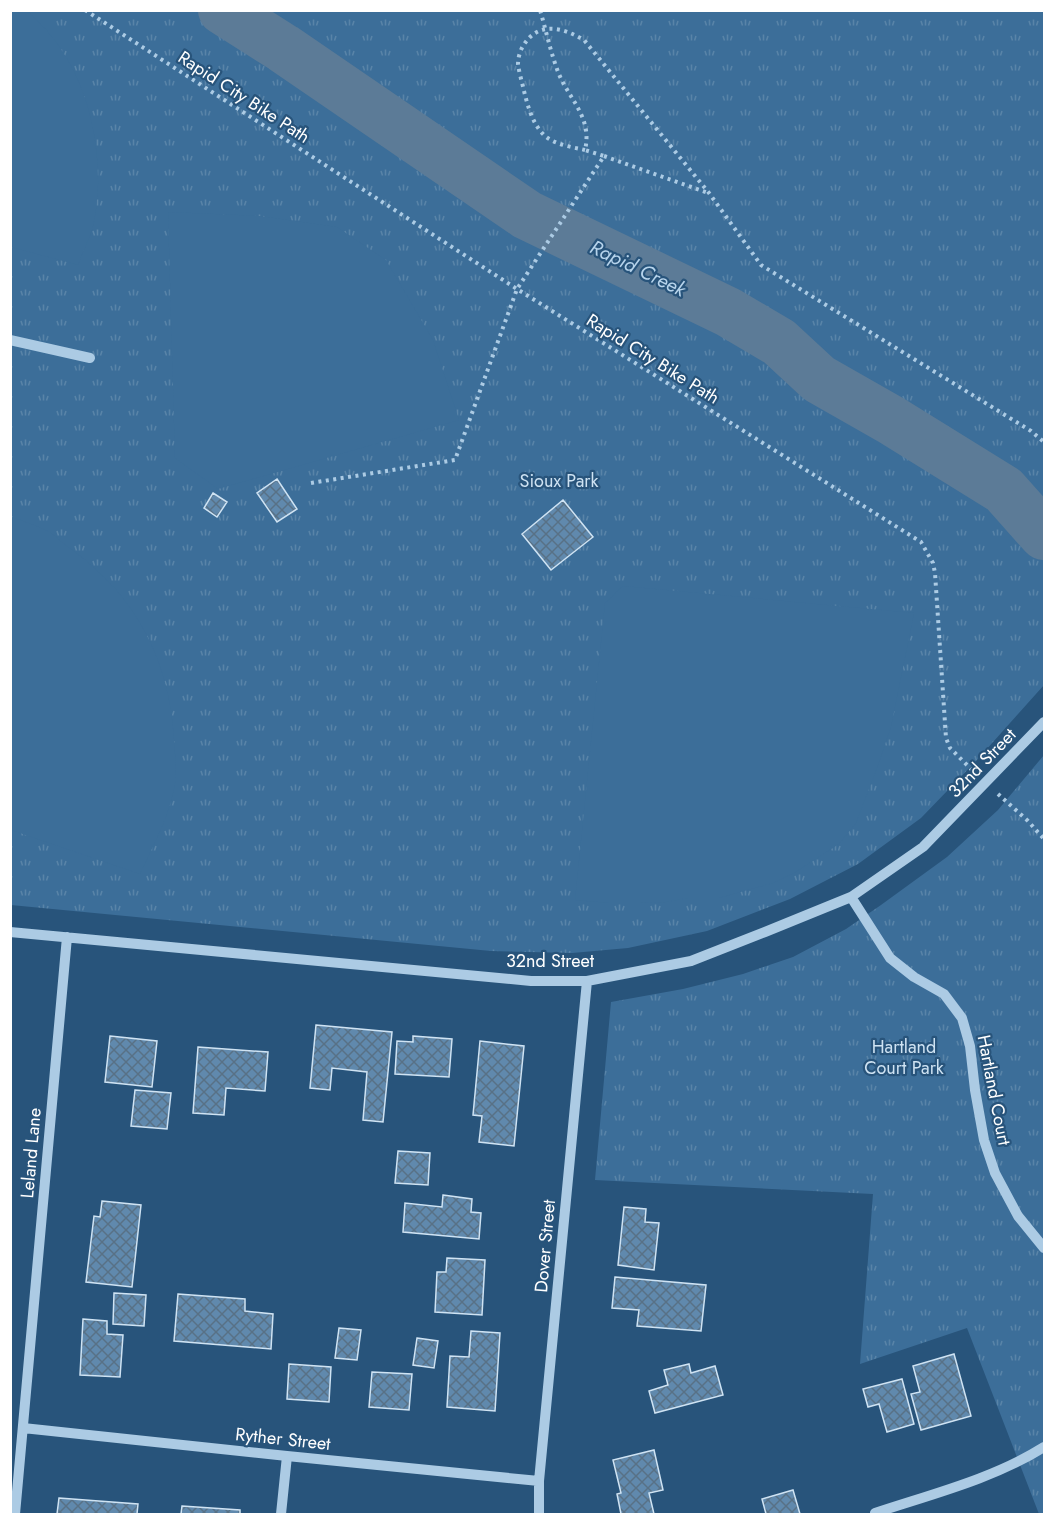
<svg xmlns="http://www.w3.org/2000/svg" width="1055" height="1525" viewBox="0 0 1055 1525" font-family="Jost,sans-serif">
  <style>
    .grass { fill: url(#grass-tufts) }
    .garden { fill: #3c6e99 }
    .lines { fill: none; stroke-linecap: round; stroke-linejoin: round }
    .river { stroke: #5c7b97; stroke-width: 50 }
    .building { fill: url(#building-cross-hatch); stroke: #cfe3f3; stroke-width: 1.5 }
    .path { stroke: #accbe4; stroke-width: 4; stroke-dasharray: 3 4.5; stroke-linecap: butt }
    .minor { stroke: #accbe4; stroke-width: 10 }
    .labels { text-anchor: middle; stroke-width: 4.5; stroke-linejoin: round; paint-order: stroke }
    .street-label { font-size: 18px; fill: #fff; stroke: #28547b }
    .park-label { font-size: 18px; fill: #cfe3f3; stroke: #28547b }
    .water-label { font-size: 20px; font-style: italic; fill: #b7d4ec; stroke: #28547b }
  </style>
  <defs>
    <pattern id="grass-tufts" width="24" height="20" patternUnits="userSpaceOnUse" patternTransform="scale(1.5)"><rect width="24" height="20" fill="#3c6e99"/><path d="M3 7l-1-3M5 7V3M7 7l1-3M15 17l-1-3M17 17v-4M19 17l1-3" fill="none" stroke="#5984a8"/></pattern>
    <pattern id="building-cross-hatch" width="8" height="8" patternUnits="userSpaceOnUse" patternTransform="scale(1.5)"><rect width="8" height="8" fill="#6089ad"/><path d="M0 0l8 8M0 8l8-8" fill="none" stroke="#587186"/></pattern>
  </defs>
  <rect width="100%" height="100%" fill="#28547b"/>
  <!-- grass -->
  <path class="grass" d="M 10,11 L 1044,11 L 1044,685 L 977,760 L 921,818 L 858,864 L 790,899 L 707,931 L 628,948 L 572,953 L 491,951 L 11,905 Z
    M 1044,755 L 1044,1514 L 1039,1514 L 967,1328 L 860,1364 L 873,1194 L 595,1180 L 611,1002 L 683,989 L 743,974 L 793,957 L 846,929 L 881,905 L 947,857 L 998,810 Z"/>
  <!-- garden -->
  <path class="garden" d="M 10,11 L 27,11 C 78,54 99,120 98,185 C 97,200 96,216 92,230 C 88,242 82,253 78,265 L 11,247 Z
    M 168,212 L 260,216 L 337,227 L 386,260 L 433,340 L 459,420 L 218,489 L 175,458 Z
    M 11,517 C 23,521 37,525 49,532 C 57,536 63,544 71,549 C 136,596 169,659 174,739 C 175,757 178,776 173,793 C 167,821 152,848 140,874 L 11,830 Z
    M 623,586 L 914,613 L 891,727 L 877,768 L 856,823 L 839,844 L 794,873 L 773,883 L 719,898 L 688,898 L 666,902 L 640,903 L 609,903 L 575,900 L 605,603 Z"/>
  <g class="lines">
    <!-- river -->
    <path class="river" d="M 223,10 L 283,48 L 527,215 L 728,312 L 779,342 L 819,379 L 891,420 L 1004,490 L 1044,535"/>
  </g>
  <!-- building -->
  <path class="building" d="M 277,479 L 297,509 L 277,522 L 257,493 Z
    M 213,493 L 227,502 L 217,517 L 204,508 Z
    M 563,500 L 593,537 L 551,570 L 522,534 Z
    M 316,1025 L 392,1032 L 383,1122 L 363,1120 L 367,1072 L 332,1068 L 330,1090 L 310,1088 Z
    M 110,1036 L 157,1041 L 152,1087 L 105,1082 Z
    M 413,1036 L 452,1039 L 449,1077 L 395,1074 L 397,1041 L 413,1042 Z
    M 480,1041 L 524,1046 L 514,1146 L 479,1142 L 482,1116 L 473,1115 Z
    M 198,1047 L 268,1052 L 265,1091 L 226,1088 L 224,1115 L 193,1113 Z
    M 135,1090 L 171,1093 L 167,1129 L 131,1126 Z
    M 398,1151 L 430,1153 L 428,1185 L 395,1183 Z
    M 443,1195 L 472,1199 L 471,1212 L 481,1213 L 479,1239 L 403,1232 L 405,1203 L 442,1207 Z
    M 102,1201 L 141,1205 L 132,1287 L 86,1282 L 94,1216 L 100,1217 Z
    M 624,1207 L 646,1209 L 645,1222 L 659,1223 L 654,1270 L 618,1265 Z
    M 447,1258 L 485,1260 L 482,1315 L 435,1312 L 437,1272 L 446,1272 Z
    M 615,1277 L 706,1285 L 701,1331 L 637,1326 L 639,1310 L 612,1308 Z
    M 114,1293 L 146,1295 L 144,1326 L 113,1324 Z
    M 178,1294 L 245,1299 L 245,1311 L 273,1314 L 271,1349 L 174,1341 Z
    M 83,1319 L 107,1321 L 107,1334 L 123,1335 L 120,1377 L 80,1375 Z
    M 339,1328 L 361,1330 L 357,1360 L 335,1358 Z
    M 471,1331 L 500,1333 L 495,1411 L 447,1407 L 450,1356 L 469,1357 Z
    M 417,1338 L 438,1341 L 434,1368 L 413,1365 Z
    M 954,1354 L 971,1416 L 921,1430 L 911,1394 L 920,1392 L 913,1366 Z
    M 289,1364 L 331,1367 L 329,1402 L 287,1399 Z
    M 689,1364 L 691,1373 L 715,1366 L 723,1395 L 655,1413 L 649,1391 L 668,1385 L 664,1370 Z
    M 372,1372 L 412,1374 L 409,1410 L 369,1407 Z
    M 902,1379 L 914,1424 L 887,1432 L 879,1404 L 868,1407 L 863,1389 Z
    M 654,1450 L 663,1490 L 649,1493 L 654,1514 L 621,1514 L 617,1494 L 621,1493 L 613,1460 Z
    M 793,1490 L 800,1514 L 766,1514 L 762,1499 Z
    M 59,1498 L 138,1504 L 137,1514 L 57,1514 Z
    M 182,1506 L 240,1510 L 240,1514 L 181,1514 Z"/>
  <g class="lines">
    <!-- path -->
    <path class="path" d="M 85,10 L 517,289 L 921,542 L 933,563 L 935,573 L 946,738 L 950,748 L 972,770
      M 585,150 C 572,147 556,145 545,136 C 533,125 528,107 524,91 C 522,82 519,72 518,64 C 518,58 520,51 523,46 C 538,21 562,27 584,40 L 709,193 L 761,265 L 1031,431 L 1044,442
      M 604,156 L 708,193
      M 311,483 L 455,460 L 517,289 L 604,156 L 585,150 C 593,116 567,98 557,69 C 550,50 546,30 540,10
      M 998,794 L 1028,821 L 1044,839"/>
    <!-- minor -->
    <path class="minor" d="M 10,340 L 90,358
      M 851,897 L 890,958 L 914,977 L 944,994 L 962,1018 L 970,1046 L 975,1090 L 984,1140 L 995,1173 L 1018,1216 L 1044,1248
      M 10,932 L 531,981 L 587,981 L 691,961 L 765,932 L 851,897 L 923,847 L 1044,722
      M 23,1428 L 287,1456 L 539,1481
      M 875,1513 C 932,1494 993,1479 1044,1447
      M 15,1514 L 67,937
      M 281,1514 L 287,1456
      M 539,1514 L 539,1481 L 587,981"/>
  </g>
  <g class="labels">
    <!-- street labels -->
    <g class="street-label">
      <text transform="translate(244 97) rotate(33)" y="6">Rapid City Bike Path</text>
      <text transform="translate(653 359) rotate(32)" y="6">Rapid City Bike Path</text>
      <text transform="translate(982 763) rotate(-46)" y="6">32nd Street</text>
      <text x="550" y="967">32nd Street</text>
      <text transform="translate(994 1090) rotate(79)" y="6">Hartland Court</text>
      <text transform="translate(31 1153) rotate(-85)" y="6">Leland Lane</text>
      <text transform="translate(545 1246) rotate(-85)" y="6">Dover Street</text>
      <text transform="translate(283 1439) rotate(6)" y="6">Ryther Street</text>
    </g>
    <!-- park labels -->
    <g class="park-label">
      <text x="559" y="487">Sioux Park</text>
      <text x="904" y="1053">Hartland<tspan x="904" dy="21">Court Park</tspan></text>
    </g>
    <!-- water labels -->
    <g class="water-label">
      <text transform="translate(638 268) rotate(26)" y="7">Rapid Creek</text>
    </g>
  </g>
  <!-- border -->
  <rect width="1055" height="1525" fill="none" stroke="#ffffff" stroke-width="24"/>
</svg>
